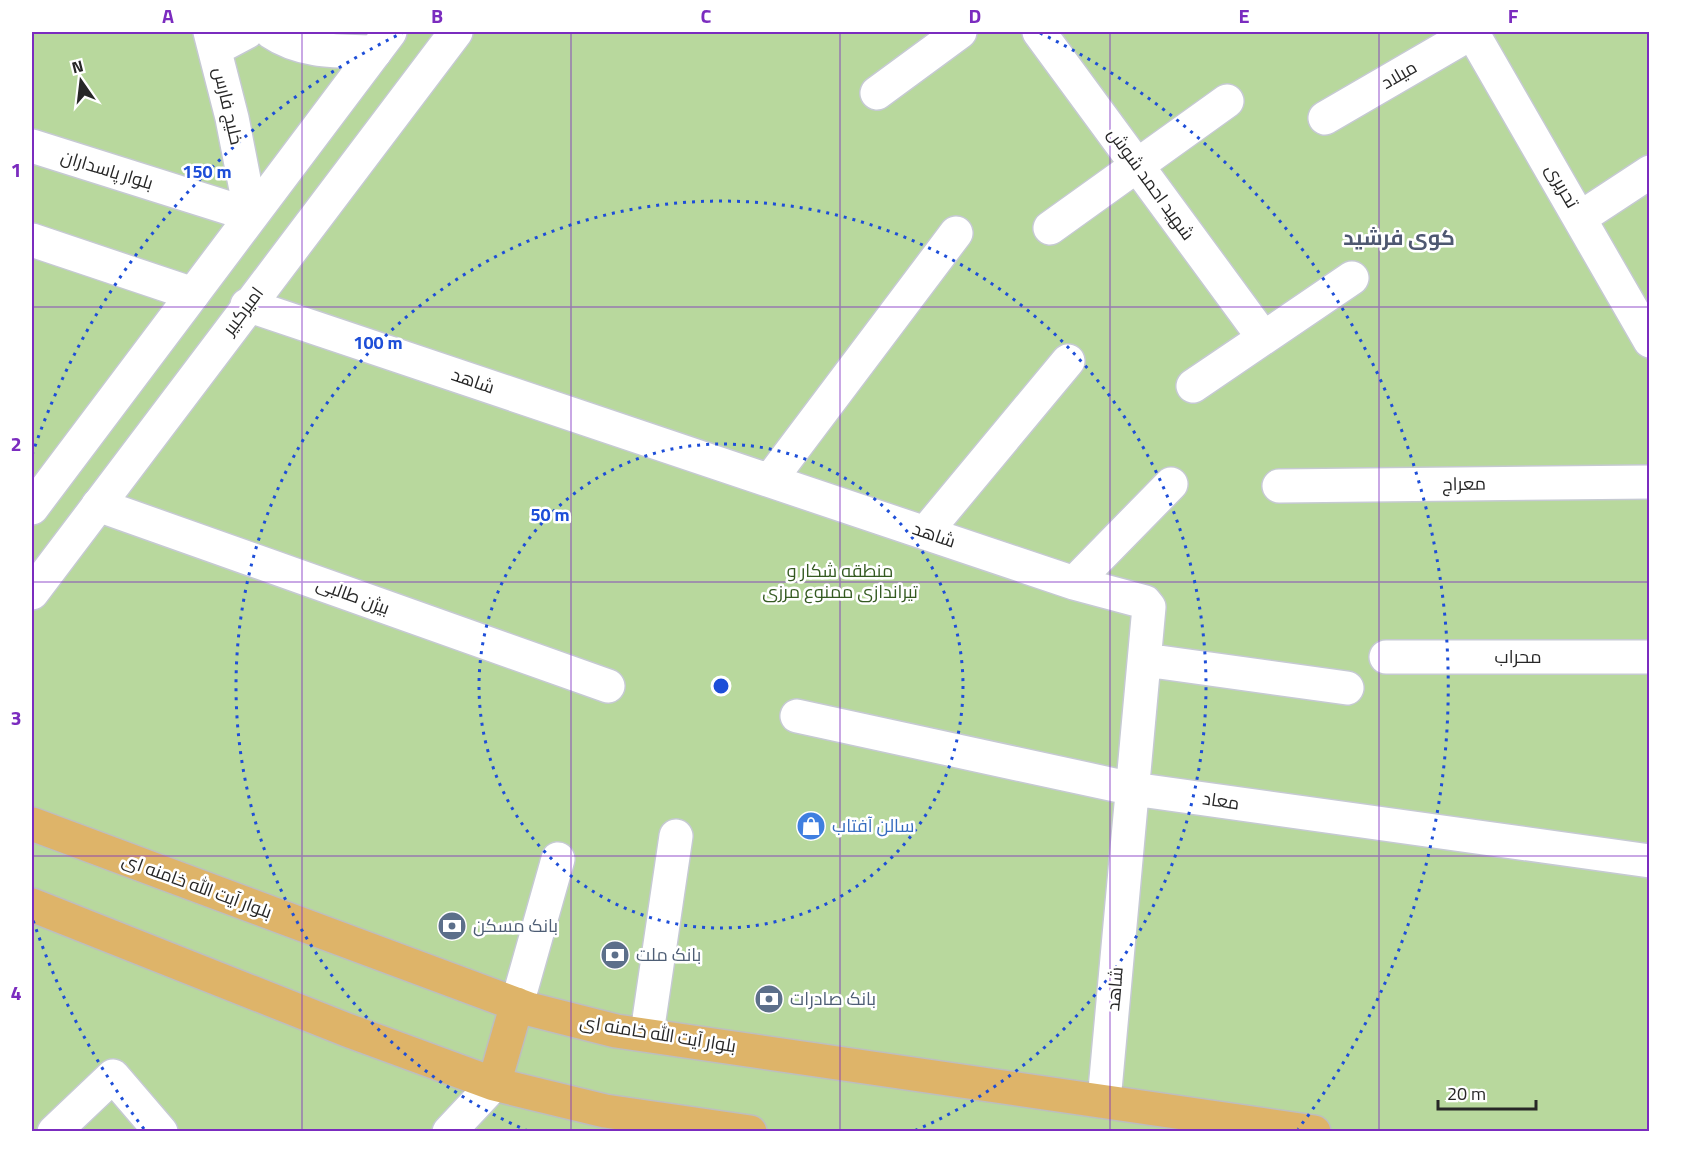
<svg xmlns="http://www.w3.org/2000/svg" width="1681" height="1163" viewBox="0 0 1681 1163" font-family="'Titillium Web',Cairo,sans-serif">
  <style>
    .green { fill: #b8d89d }
    .lines { fill: none; stroke-linecap: round; stroke-linejoin: round }
    .minor-casing { stroke: #c6cad3; stroke-width: 36 }
    .tertiary-casing { stroke: #c6cad3; stroke-width: 36 }
    .secondary-casing { stroke: #c6cad3; stroke-width: 36 }
    .primary-casing { stroke: #bebebe; stroke-width: 36 }
    .minor { stroke: #fff; stroke-width: 33 }
    .tertiary { stroke: #fff; stroke-width: 33 }
    .secondary { stroke: #fff; stroke-width: 33 }
    .primary { stroke: #deb469; stroke-width: 33 }
    .grid { fill: none; stroke: #7b2cbf; stroke-width: 1.5; stroke-opacity: 0.55 }
    .ring { fill: none; stroke: #1d4ed8; stroke-width: 3; stroke-dasharray: 3 6 }
    .labels { text-anchor: middle; stroke-width: 5; stroke-linejoin: round; paint-order: stroke }
    .street-label { font-size: 18px; fill: #272727; stroke: #fff }
    .park-label { font-size: 18px; fill: #345a21; stroke: #fff }
    .shop-label { font-size: 18px; fill: #366cbe; stroke: #fff; text-anchor: start }
    .service-label { font-size: 18px; fill: #4e5e75; stroke: #fff; text-anchor: start }
    .quarter-label { font-size: 21px; font-weight: bold; fill: #4e5871; stroke: #fff }
    .centre { fill: #1d4ed8; stroke: #fff; stroke-width: 3 }
    .ring-label { font-size: 18px; text-anchor: middle; font-weight: bold; fill: #1d4ed8; stroke: #fff; stroke-width: 5; stroke-linejoin: round; paint-order: stroke }
    .neatline { fill: none; stroke: #7b2cbf; stroke-width: 2 }
    .grid-label { font-size: 20px; text-anchor: middle; font-weight: bold; fill: #7b2cbf }
  </style>
  <rect width="100%" height="100%" fill="#e8e0da"/>
  <!-- green -->
  <path class="green" d="M 32,32 L 1649,32 L 1649,1131 L 32,1131 Z"/>
  <g class="lines">
    <!-- minor casing -->
    <g class="minor-casing">
      <path id="minor" d="M 1039,32 L 1263,337
        M 1472,32 L 1650,341
        M 877,93 L 960,32
        M 1325,118 L 1473,32
        M 32,146 L 251,215
        M 1580,218 L 1650,172
        M 1050,228 L 1227,101
        M 32,240 L 193,294
        M 247,305 L 1074,583 L 1145,602 L 1149,607 L 1104,1101
        M 1193,386 L 1352,278
        M 770,480 L 956,233
        M 1279,486 L 1650,482
        M 98,505 L 608,686
        M 925,533 L 1068,361
        M 1074,583 L 1171,484
        M 1386,657 L 1650,657
        M 1145,660 L 1347,688
        M 797,716 L 1133,789 L 1650,861
        M 517,1004 L 558,859
        M 647,1033 L 676,836
        M 54,1132 L 113,1076 L 161,1132
        M 449,1132 L 494,1084"/>
    </g>
    <!-- tertiary casing -->
    <g class="tertiary-casing">
      <path id="tertiary" d="M 210,32 L 232,118 L 251,215
        M 271,32 C 302,53 339,51 375,52
        M 215,49 L 247,32"/>
    </g>
    <!-- secondary casing -->
    <g class="secondary-casing">
      <path id="secondary" d="M 32,508 L 390,32
        M 32,593 L 456,32"/>
    </g>
    <!-- primary casing -->
    <g class="primary-casing">
      <path id="primary" d="M 32,824 L 529,1009 L 616,1031 L 1314,1132
        M 32,905 L 347,1030 L 494,1084 L 605,1111 L 750,1132
        M 494,1084 L 517,1004"/>
    </g>
    <!-- minor -->
    <use href="#minor" class="minor"/>
    <!-- tertiary -->
    <use href="#tertiary" class="tertiary"/>
    <!-- secondary -->
    <use href="#secondary" class="secondary"/>
    <!-- primary -->
    <use href="#primary" class="primary"/>
  </g>
  <!-- grid -->
  <path class="grid" d="M 302,32 L 302,1132M 571,32 L 571,1132M 840,32 L 840,1132M 1110,32 L 1110,1132M 1379,32 L 1379,1132M 32,307 L 1650,307M 32,582 L 1650,582M 32,856 L 1650,856"/>
  <!-- distance rings -->
  <g class="ring">
    <circle cx="721" cy="686" r="242"/>
    <path d="M528 1131A485 485 0 1 1 914 1131"/>
    <path d="M144 1129A727 727 0 0 1 32 917M32 455A727 727 0 0 1 402 33M1040 33A727 727 0 0 1 1298 1129"/>
  </g>
  <!-- icons -->
  <defs>
    <g id="shop-disc" transform="scale(1.5)"><circle r="9.5" fill="#3f7fe0" stroke="#fff"/><path d="M-5-2.5h2.3a2.7 3.5 0 0 1 5.4 0H5L5.5 6h-11ZM-1.5-2.5h3a1.5 2.3 0 0 0-3 0Z" fill="#fff"/></g>
    <g id="bank-disc" transform="scale(1.5)"><circle r="9.5" fill="#5c6f8a" stroke="#fff"/><path d="M-6-4H6V4H-6ZM0-2.3a2.3 2.3 0 1 0 0 4.6a2.3 2.3 0 1 0 0-4.6Z" fill="#fff"/></g>
  </defs>
  <g fill-rule="evenodd">
    <use href="#shop-disc" x="811" y="826"/>
    <use href="#bank-disc" x="452" y="926"/>
    <use href="#bank-disc" x="615" y="955"/>
    <use href="#bank-disc" x="769" y="999"/>
  </g>
  <g class="labels">
    <!-- street labels -->
    <g class="street-label">
      <text transform="translate(1399 75) rotate(-30)" y="6">میلاد</text>
      <text transform="translate(228 106) rotate(77)" y="6">خلیج فارس</text>
      <text transform="translate(107 170) rotate(17)" y="6">بلوار پاسداران</text>
      <text transform="translate(1151 184) rotate(54)" y="6">شهید احمد شوش</text>
      <text transform="translate(1562 186) rotate(60)" y="6">تحریری</text>
      <text transform="translate(243 311) rotate(-53)" y="6">امیرکبیر</text>
      <text transform="translate(473 381) rotate(19)" y="6">شاهد</text>
      <text transform="translate(1464 484) rotate(-1)" y="6">معراج</text>
      <text transform="translate(934 535) rotate(19)" y="6">شاهد</text>
      <text transform="translate(353 596) rotate(20)" y="6">بیژن طالبی</text>
      <text x="1518" y="663">محراب</text>
      <text transform="translate(1221 801) rotate(8)" y="6">معاد</text>
      <text transform="translate(197 886) rotate(20)" y="6">بلوار آیت الله خامنه ای</text>
      <text transform="translate(1115 989) rotate(-85)" y="6">شاهد</text>
      <text transform="translate(658 1034) rotate(9)" y="6">بلوار آیت الله خامنه ای</text>
    </g>
    <!-- park labels -->
    <g class="park-label">
      <text x="840" y="577">منطقه شکار و<tspan x="840" dy="21">تیراندازی ممنوع مرزی</tspan></text>
    </g>
    <!-- shop labels -->
    <g class="shop-label">
      <text x="832" y="832">سالن آفتاب</text>
    </g>
    <!-- service labels -->
    <g class="service-label">
      <text x="473" y="932">بانک مسکن</text>
      <text x="636" y="961">بانک ملت</text>
      <text x="790" y="1005">بانک صادرات</text>
    </g>
    <!-- quarter labels -->
    <g class="quarter-label">
      <text x="1399" y="245">کوی فرشید</text>
    </g>
  </g>
  <circle cx="721" cy="686" r="9" class="centre"/>
  <g class="ring-label">
    <text x="207" y="178">150 m</text>
    <text x="378" y="349">100 m</text>
    <text x="550" y="521">50 m</text>
  </g>
  <!-- border -->
  <rect width="1681" height="1163" fill="none" stroke="#ffffff" stroke-width="66"/>
  <!-- north arrow -->
  <g transform="translate(81 81) rotate(346)" stroke="#ffffff" stroke-width="4.5" paint-order="stroke">
  <path d="M0-4.5L10 22L0 15L-10 22Z" fill="#272727"/>
  <text y="-9" font-size="16" font-weight="bold" text-anchor="middle" fill="#272727">N</text>
  </g>
  <!-- scale -->
  <path d="M1438 1100v9h98v-9" fill="none" stroke="#272727" stroke-width="3"/>
  <text x="1447" y="1100" font-size="18" fill="#272727" stroke="#ffffff" stroke-width="4.5" paint-order="stroke">20 m</text>
  <rect x="33" y="33" width="1615" height="1097" class="neatline"/>
  <g class="grid-label">
    <text x="168" y="23">A</text>
    <text x="437" y="23">B</text>
    <text x="706" y="23">C</text>
    <text x="975" y="23">D</text>
    <text x="1244" y="23">E</text>
    <text x="1513" y="23">F</text>
    <text x="16" y="177">1</text>
    <text x="16" y="451">2</text>
    <text x="16" y="725">3</text>
    <text x="16" y="1000">4</text>
  </g>
</svg>
